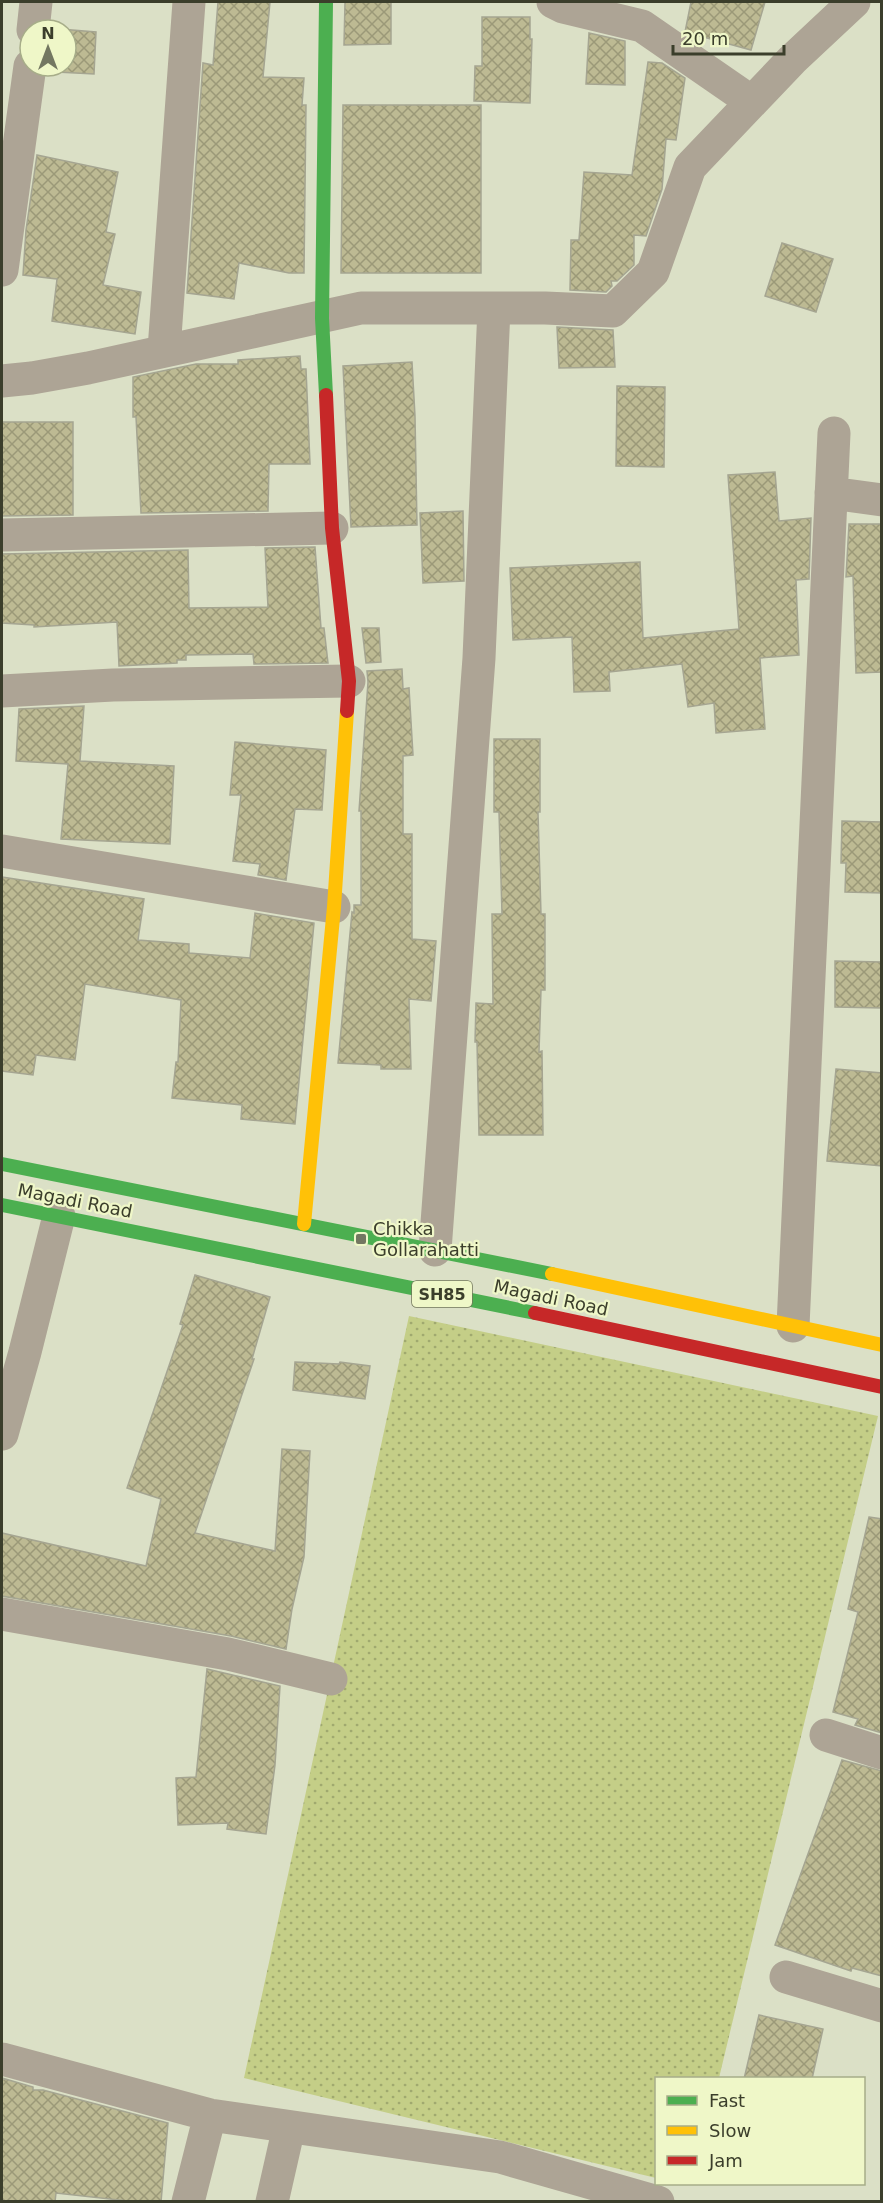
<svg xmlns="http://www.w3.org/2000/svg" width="883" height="2203" viewBox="0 0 883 2203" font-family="'DejaVu Sans',sans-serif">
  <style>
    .green { fill: url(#green-dots) }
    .building { fill: url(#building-cross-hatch); stroke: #a5a591; stroke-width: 1.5 }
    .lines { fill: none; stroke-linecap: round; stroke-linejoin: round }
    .street { stroke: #ada495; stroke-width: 33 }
    .fast { stroke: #4caf50; stroke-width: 14 }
    .slow { stroke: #ffc107; stroke-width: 14 }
    .jam { stroke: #c62828; stroke-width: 14 }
    .poi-dot { fill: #737761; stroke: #eff7c8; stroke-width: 2 }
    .labels { text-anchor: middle; stroke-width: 4.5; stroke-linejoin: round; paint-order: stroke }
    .shield { fill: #eff7c8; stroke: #71765a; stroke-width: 1.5 }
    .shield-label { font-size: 16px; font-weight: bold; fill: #3b3e2b }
    .street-label { font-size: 18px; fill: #3b3e2b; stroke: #eff7c8 }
    .poi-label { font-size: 18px; fill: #3b3e2b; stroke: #eff7c8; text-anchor: start }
  </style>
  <defs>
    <pattern id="green-dots" width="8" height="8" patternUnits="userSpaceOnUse" patternTransform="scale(1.5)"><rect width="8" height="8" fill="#c4ce87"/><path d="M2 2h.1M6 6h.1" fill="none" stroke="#a0a96f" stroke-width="1.8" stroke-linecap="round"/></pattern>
    <pattern id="building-cross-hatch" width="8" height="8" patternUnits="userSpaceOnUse" patternTransform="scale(1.5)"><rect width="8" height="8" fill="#bdba93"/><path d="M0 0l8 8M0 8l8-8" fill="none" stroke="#9b9978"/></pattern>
  </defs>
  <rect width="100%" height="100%" fill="#dbe0c6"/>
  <!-- green -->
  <path class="green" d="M 409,1316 L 878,1416 L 719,2078 L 656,2078 L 656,2178 L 244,2078 Z"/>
  <!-- building -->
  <path class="building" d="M 218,2 L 270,2 L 263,77 L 304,78 L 302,105 L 306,105 L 304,273 L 289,273 L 239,263 L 234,299 L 187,293 L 203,63 L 213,65 Z
    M 345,2 L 391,2 L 391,44 L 344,45 Z
    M 691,2 L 765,2 L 751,50 L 685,32 Z
    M 482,17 L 530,17 L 530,39 L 532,39 L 530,103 L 474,101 L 475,66 L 482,66 Z
    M 60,29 L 96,32 L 94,74 L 57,72 L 57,66 L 66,66 L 66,30 Z
    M 589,33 L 625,41 L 625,85 L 586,84 Z
    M 648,62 L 662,63 L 685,78 L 676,140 L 666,139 L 662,189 L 646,236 L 634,235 L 634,265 L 617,281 L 611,281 L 612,286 L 606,292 L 570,290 L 571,240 L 579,240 L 584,172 L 632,175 Z
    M 343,105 L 481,105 L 481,273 L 341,273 Z
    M 37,155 L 118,172 L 106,232 L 115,234 L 103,285 L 141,292 L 135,334 L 52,321 L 57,279 L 23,275 L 26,230 Z
    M 782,243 L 833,259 L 816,312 L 765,296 Z
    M 557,327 L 613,330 L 615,367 L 559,368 Z
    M 300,356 L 301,369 L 306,369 L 310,464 L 269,464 L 268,511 L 141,513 L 136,417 L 133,417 L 133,377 L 196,364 L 238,364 L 238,360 Z
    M 412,362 L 415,416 L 417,525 L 351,527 L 343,366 Z
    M 617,386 L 665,387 L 664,467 L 616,466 Z
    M 2,422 L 73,422 L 73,515 L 2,516 Z
    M 775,472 L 779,521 L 811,518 L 809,579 L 796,580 L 799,655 L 760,658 L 765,729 L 716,733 L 714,703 L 688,707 L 682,664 L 609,672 L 610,691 L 574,692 L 572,637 L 513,640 L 510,568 L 640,562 L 643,638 L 739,629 L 728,475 Z
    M 463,511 L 464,581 L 423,583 L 420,513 Z
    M 849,524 L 882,524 L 882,672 L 856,673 L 853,576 L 846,577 Z
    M 315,547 L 321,628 L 324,628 L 328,663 L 254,664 L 253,654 L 186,655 L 186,660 L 177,660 L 177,663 L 119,666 L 117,622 L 34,627 L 34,625 L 2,623 L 2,554 L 188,550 L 189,608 L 268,607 L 265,548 Z
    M 362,628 L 379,628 L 381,662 L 366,663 Z
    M 402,669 L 403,689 L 409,688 L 413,755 L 403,756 L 403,834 L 412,834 L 412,939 L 436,941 L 431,1001 L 409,999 L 411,1069 L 381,1069 L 381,1065 L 338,1063 L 352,912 L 354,913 L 354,905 L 361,905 L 361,811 L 359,811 L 368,682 L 367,671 Z
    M 84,706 L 80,761 L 174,766 L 170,844 L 61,839 L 68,764 L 16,761 L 19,709 Z
    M 494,739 L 540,739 L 540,812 L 538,812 L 541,914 L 545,914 L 545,990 L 541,990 L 539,1052 L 542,1051 L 543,1135 L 479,1135 L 477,1042 L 475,1042 L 476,1003 L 493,1004 L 492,914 L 502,914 L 499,812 L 494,812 Z
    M 235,742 L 326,750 L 322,810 L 295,809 L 286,880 L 258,875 L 260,864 L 233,861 L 241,795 L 230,795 Z
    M 842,821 L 882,822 L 882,893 L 845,892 L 846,863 L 841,863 Z
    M 2,877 L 144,899 L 138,940 L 189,944 L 189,953 L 250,958 L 255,913 L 314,923 L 295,1124 L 241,1119 L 242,1105 L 172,1098 L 176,1062 L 178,1062 L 181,1000 L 85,984 L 75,1060 L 36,1055 L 33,1075 L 2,1071 Z
    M 835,961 L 882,962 L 882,1008 L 835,1007 Z
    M 836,1069 L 882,1073 L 882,1166 L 827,1161 Z
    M 195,1275 L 270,1297 L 252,1359 L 254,1359 L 195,1533 L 275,1551 L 282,1449 L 310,1451 L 304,1557 L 292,1609 L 286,1649 L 231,1636 L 2,1596 L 2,1533 L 146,1566 L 161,1499 L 127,1488 L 183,1325 L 180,1324 Z
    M 295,1362 L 339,1364 L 340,1362 L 370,1366 L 365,1399 L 293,1390 Z
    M 869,1517 L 882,1519 L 882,1733 L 855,1725 L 858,1719 L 833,1712 L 858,1612 L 848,1609 Z
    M 207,1669 L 280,1686 L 275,1765 L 266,1834 L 227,1829 L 228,1823 L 178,1825 L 176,1778 L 196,1777 Z
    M 842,1760 L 882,1771 L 882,1976 L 852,1968 L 851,1971 L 775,1945 Z
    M 759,2015 L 823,2029 L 812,2079 L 744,2079 Z
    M 2,2078 L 33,2087 L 33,2090 L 43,2090 L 168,2123 L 161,2202 L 137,2202 L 56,2193 L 55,2202 L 2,2202 Z"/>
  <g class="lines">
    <!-- street -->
    <path class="street" d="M 553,2 L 563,7 L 642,26 L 752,102
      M 33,30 L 36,2
      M 2,270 L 30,66
      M 164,350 L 189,2
      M 2,381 L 32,378 L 88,368 L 361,308 L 545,308 L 613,311 L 653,272 L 690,167 L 792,60 L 854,2
      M 831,493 L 882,500
      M 2,535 L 332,528
      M 2,691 L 113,685 L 349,681
      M 2,851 L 334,907
      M 435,1250 L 479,658 L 494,308
      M 793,1326 L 834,433
      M 2,1434 L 25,1352 L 59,1216
      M 2,1614 L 228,1654 L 331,1679
      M 826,1735 L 882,1753
      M 786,1977 L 882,2006
      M 2,2059 L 210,2115 L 500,2157 L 658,2202
      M 188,2202 L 210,2115
      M 272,2202 L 289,2127"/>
    <!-- fast -->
    <path class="fast" d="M 326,395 L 322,318 L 326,2
      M 2,1164 L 552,1274
      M 2,1205 L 535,1313"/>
    <!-- slow -->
    <path class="slow" d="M 304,1224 L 334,907 L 347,711
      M 552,1274 L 882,1345"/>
    <!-- jam -->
    <path class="jam" d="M 326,395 L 332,528 L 349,681 L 347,711
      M 535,1313 L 882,1387"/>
  </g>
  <!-- markers -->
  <rect class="poi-dot" x="355" y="1233" width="12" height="12" rx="3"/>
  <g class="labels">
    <!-- shield labels -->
    <rect class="shield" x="412" y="1281" width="60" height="26" rx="4.5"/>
    <g class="shield-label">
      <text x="442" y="1300">SH85</text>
    </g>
    <!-- street labels -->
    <g class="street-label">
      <text transform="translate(75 1201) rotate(11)" y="6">Magadi Road</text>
      <text transform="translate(551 1298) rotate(12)" y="6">Magadi Road</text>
    </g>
    <!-- poi labels -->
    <g class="poi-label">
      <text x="373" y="1235">Chikka<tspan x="373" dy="21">Gollarahatti</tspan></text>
    </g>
  </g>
  <!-- border -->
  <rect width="883" height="2203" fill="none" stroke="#3b3e2b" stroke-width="6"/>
  <!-- legend -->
  <rect x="655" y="2077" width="210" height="108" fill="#eff7c8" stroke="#a7ad89" stroke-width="1.5"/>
  <rect x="667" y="2096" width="30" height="9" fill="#4caf50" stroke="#a7ad89" stroke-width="1.5"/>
  <text x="709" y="2107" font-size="18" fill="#3b3e2b">Fast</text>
  <rect x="667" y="2126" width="30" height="9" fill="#ffc107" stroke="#a7ad89" stroke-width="1.5"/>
  <text x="709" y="2137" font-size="18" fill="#3b3e2b">Slow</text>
  <rect x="667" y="2156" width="30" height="9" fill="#c62828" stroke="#a7ad89" stroke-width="1.5"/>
  <text x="709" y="2167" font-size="18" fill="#3b3e2b">Jam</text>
  <!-- north arrow -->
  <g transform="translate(48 48)"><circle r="28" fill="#eff7c8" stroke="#a7ad89" stroke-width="1.5"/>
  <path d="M0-4.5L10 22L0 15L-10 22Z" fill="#737761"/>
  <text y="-9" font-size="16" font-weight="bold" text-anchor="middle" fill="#3b3e2b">N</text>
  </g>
  <!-- scale -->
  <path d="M673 45v9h111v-9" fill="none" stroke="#3b3e2b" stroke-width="3"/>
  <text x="682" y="45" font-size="18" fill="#3b3e2b" stroke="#eff7c8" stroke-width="4.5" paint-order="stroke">20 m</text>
</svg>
